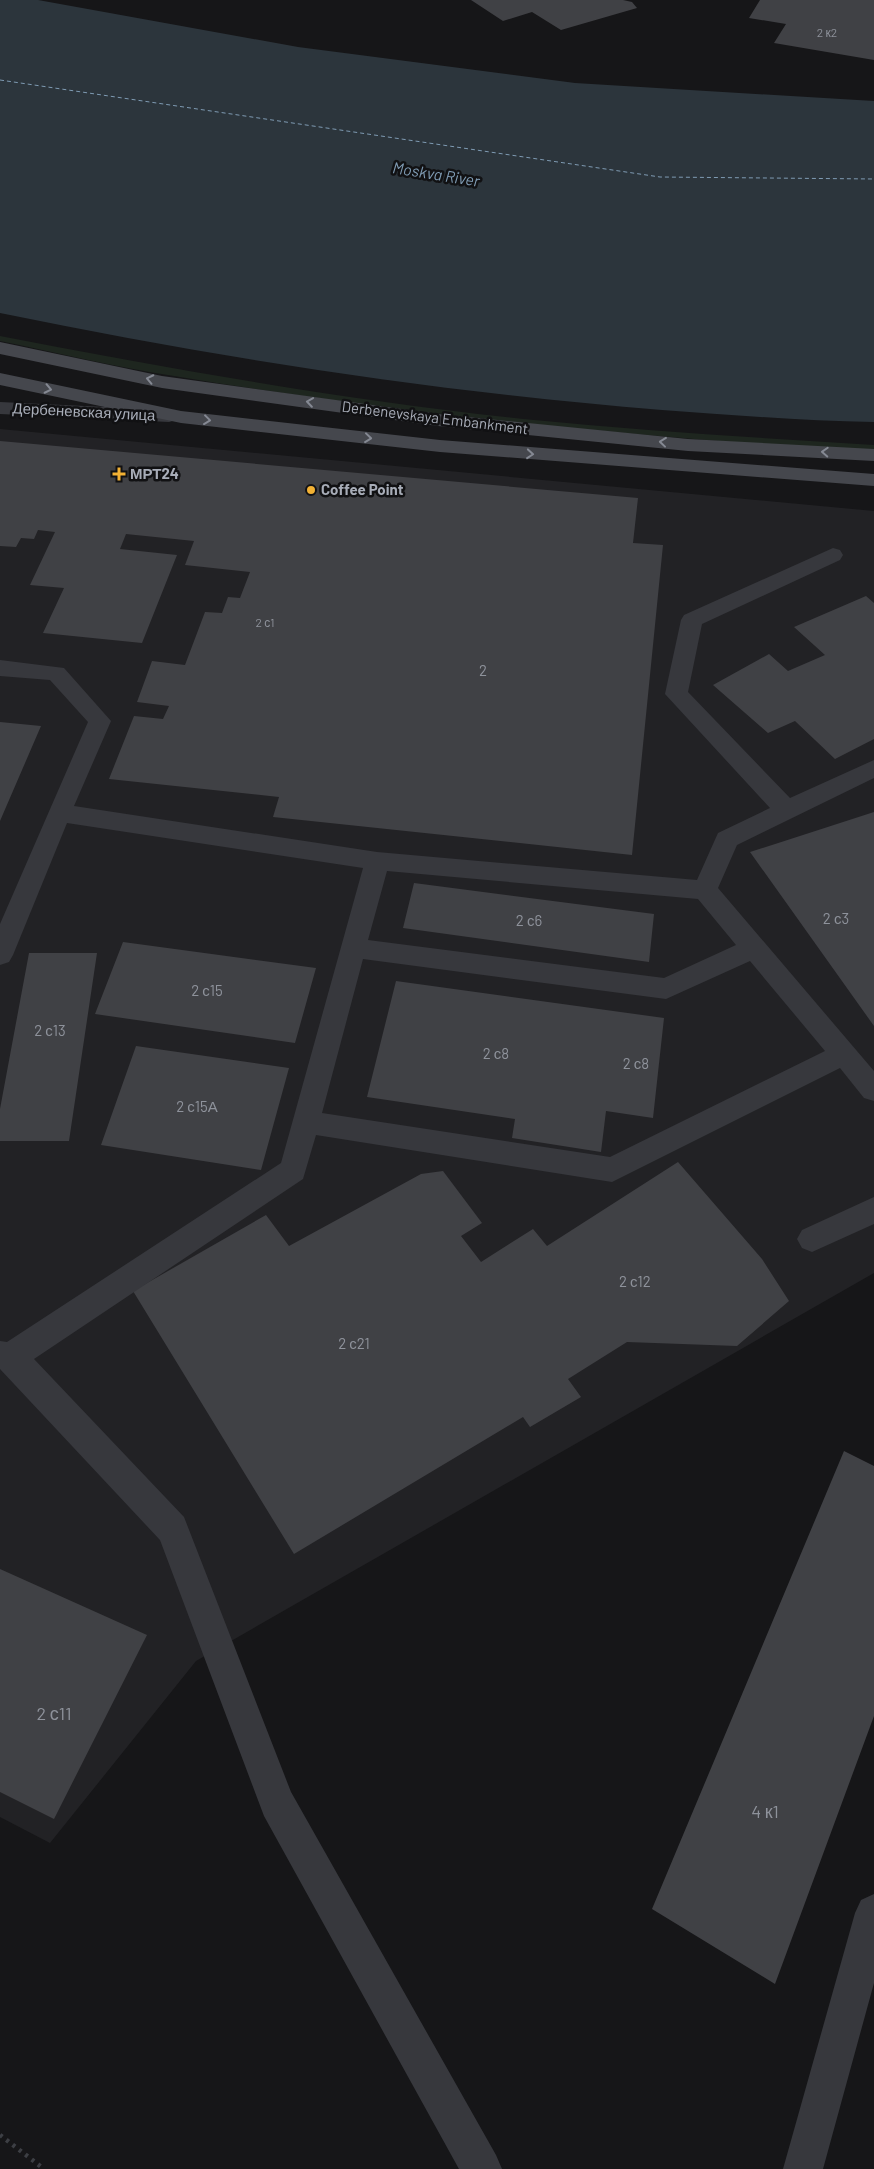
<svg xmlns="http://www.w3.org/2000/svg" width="874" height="2169" viewBox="0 0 874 2169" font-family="Barlow,sans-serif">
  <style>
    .built { fill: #222225 }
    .green { fill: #1e261f }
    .water { fill: #2c353c }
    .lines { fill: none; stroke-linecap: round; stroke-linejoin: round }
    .ferry { stroke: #7f9bb3; stroke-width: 1; stroke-dasharray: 4 3; stroke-linecap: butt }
    .building { fill: #404145 }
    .path { stroke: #3d3f44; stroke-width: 4.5; stroke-dasharray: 3 5; stroke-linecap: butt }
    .service { fill: #37383d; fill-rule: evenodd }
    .minor { fill: #37383d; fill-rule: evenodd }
    .secondary { fill: #45474d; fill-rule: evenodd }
    .oneway { stroke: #858993 }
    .poi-dot { fill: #f2b134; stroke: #111113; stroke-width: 2 }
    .labels { text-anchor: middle; stroke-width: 5; stroke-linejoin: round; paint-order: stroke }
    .far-number-label { font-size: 12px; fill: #8e929b }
    .far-street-label { font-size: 15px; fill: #a8adb8; stroke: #111113 }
    .far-poi-label { font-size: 15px; font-weight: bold; fill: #a8adb8; stroke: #111113; text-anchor: start }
    .number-label { font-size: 15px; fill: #8e929b }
    .far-water-label { font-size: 16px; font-style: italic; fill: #7f9bb3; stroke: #111113 }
    .near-number-label { font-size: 18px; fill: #8e929b }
  </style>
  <rect width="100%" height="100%" fill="#161618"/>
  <!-- built -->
  <path class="built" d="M 0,429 L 874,511 L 874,1273 L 196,1661 L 50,1843 L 0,1817 Z"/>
  <!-- green -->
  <path class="green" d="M 0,336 C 177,370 355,402 534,420 C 647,431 761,438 874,445 L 874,452 C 639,437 406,415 174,376 C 116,367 58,353 0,341 Z"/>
  <!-- water -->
  <path class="water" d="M 0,0 L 38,0 L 298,47 L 575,83 L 874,101 L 874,422 C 803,421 733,415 662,410 C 439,392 219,358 0,313 Z"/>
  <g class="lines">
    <!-- ferry -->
    <path class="ferry" d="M 0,80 L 660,177 L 874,179"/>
  </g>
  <!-- building -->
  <path class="building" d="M 471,0 L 623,0 L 632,2 L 637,8 L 561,30 L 532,12 L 503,21 Z
    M 760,0 L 874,0 L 874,60 L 774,43 L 786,24 L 749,18 Z
    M 0,441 L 638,498 L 633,543 L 663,545 L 632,855 L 273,817 L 279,797 L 109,779 L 134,716 L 163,719 L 169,706 L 137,702 L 152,661 L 185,665 L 205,612 L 222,613 L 228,597 L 240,598 L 250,572 L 185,565 L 194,541 L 126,534 L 120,549 L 177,555 L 142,643 L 43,633 L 64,588 L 30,585 L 55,532 L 38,530 L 34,539 L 21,538 L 16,547 L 0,546 Z
    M 866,596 L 874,603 L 874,739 L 835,759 L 795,721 L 768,733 L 713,685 L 769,654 L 788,671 L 825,655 L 794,627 Z
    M 0,722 L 41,726 L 0,821 Z
    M 874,812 L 874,1026 L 750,852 Z
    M 414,883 L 654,914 L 649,962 L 403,928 Z
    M 123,942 L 316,968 L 295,1043 L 95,1014 Z
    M 29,953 L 97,953 L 69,1141 L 0,1141 L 0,1109 Z
    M 396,981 L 664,1018 L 653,1118 L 606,1111 L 601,1152 L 512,1138 L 515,1119 L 367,1097 Z
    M 136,1046 L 289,1068 L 261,1170 L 101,1145 Z
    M 678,1162 L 762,1259 L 789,1301 L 737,1346 L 627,1342 L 568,1379 L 581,1397 L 530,1427 L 523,1417 L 294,1554 L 133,1291 L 266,1215 L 289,1246 L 421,1174 L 443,1171 L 482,1223 L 461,1236 L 481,1262 L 533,1229 L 547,1246 Z
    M 844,1451 L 874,1466 L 874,1716 L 775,1984 L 652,1909 Z
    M 0,1569 L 147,1635 L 54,1819 L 0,1792 Z"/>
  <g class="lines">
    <!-- path -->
    <path class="path" d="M 0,2135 L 44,2169"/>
    <!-- service -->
    <path class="service" d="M 833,548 L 840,550 L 843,555 L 840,560 L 702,624 L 688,692 L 790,798 L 874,760 L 874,778 L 737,845 L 718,888 L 874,1071 L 874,1101 L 864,1098 L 840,1068 L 612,1182 L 316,1135 L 303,1179 L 34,1359 L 184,1517 L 291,1792 L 496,2155 L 502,2169 L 459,2169 L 264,1816 L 160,1540 L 0,1369 L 0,1341 L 7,1342 L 281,1163 L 363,868 L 67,823 L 13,955 L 9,962 L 0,965 L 0,924 L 88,722 L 50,680 L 0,676 L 0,660 L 64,668 L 111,721 L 74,806 L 377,852 L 697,880 L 718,833 L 770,808 L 665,694 L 681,620 L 684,615 ZM 387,871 L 698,899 L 736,945 L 664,978 L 368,940 ZM 363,959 L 666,999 L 750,961 L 825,1051 L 610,1157 L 322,1113 Z
      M 874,1197 L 874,1224 L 812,1252 L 802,1248 L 797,1239 L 802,1230 Z
      M 874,1894 L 874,1983 L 823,2169 L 783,2169 L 855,1913 L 861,1900 Z"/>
    <!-- minor -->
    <path class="minor" d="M 0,402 L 169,410 L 176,412 L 179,416 L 176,420 L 169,422 L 0,414 Z"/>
    <!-- secondary -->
    <path class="secondary" d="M 0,342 L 162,376 L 438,414 L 688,439 L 874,449 L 874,461 L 688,451 L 438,426 L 162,388 L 0,354 Z
      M 0,373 L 181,411 L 440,440 L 874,474 L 874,486 L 440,452 L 181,423 L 0,385 Z"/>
  </g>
  <!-- one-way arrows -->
  <defs><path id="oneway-chevron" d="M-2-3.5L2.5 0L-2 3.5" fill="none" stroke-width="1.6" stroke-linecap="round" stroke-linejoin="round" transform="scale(1.25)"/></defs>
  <g class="oneway">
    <use href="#oneway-chevron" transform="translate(150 379) rotate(-168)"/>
    <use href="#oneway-chevron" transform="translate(48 389) rotate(12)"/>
    <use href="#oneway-chevron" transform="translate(310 402) rotate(-172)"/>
    <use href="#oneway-chevron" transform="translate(207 420) rotate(7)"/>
    <use href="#oneway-chevron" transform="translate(368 438) rotate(6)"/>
    <use href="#oneway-chevron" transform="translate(663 442) rotate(-174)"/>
    <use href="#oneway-chevron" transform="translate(825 452) rotate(-177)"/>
    <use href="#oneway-chevron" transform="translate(530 454) rotate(5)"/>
  </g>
  <!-- markers -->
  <g class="poi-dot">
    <path d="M116.5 466.5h5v5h5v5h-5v5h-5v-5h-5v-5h5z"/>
    <circle cx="311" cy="490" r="5"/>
  </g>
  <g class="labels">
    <!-- far-number labels -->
    <g class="far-number-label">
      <text x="827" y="37">2 к2</text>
      <text x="265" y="627">2 с1</text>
    </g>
    <!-- far-street labels -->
    <g class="far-street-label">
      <text transform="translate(84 412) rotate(3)" y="5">Дербеневская улица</text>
      <text transform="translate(435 418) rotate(7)" y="5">Derbenevskaya Embankment</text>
    </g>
    <!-- far-poi labels -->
    <g class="far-poi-label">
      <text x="130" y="479">МРТ24</text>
      <text x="321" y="495">Coffee Point</text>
    </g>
    <!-- number labels -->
    <g class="number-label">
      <text x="483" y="676">2</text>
      <text x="836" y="924">2 с3</text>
      <text x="529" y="926">2 с6</text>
      <text x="207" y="996">2 с15</text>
      <text x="50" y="1036">2 с13</text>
      <text x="496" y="1059">2 с8</text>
      <text x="636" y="1069">2 с8</text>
      <text x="197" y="1112">2 с15А</text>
      <text x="635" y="1287">2 с12</text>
      <text x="354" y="1349">2 с21</text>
    </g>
    <!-- far-water labels -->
    <g class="far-water-label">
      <text transform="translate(436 174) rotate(9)" y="6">Moskva River</text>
    </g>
    <!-- near-number labels -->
    <g class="near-number-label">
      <text x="54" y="1720">2 с11</text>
      <text x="765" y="1818">4 к1</text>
    </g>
  </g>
</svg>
